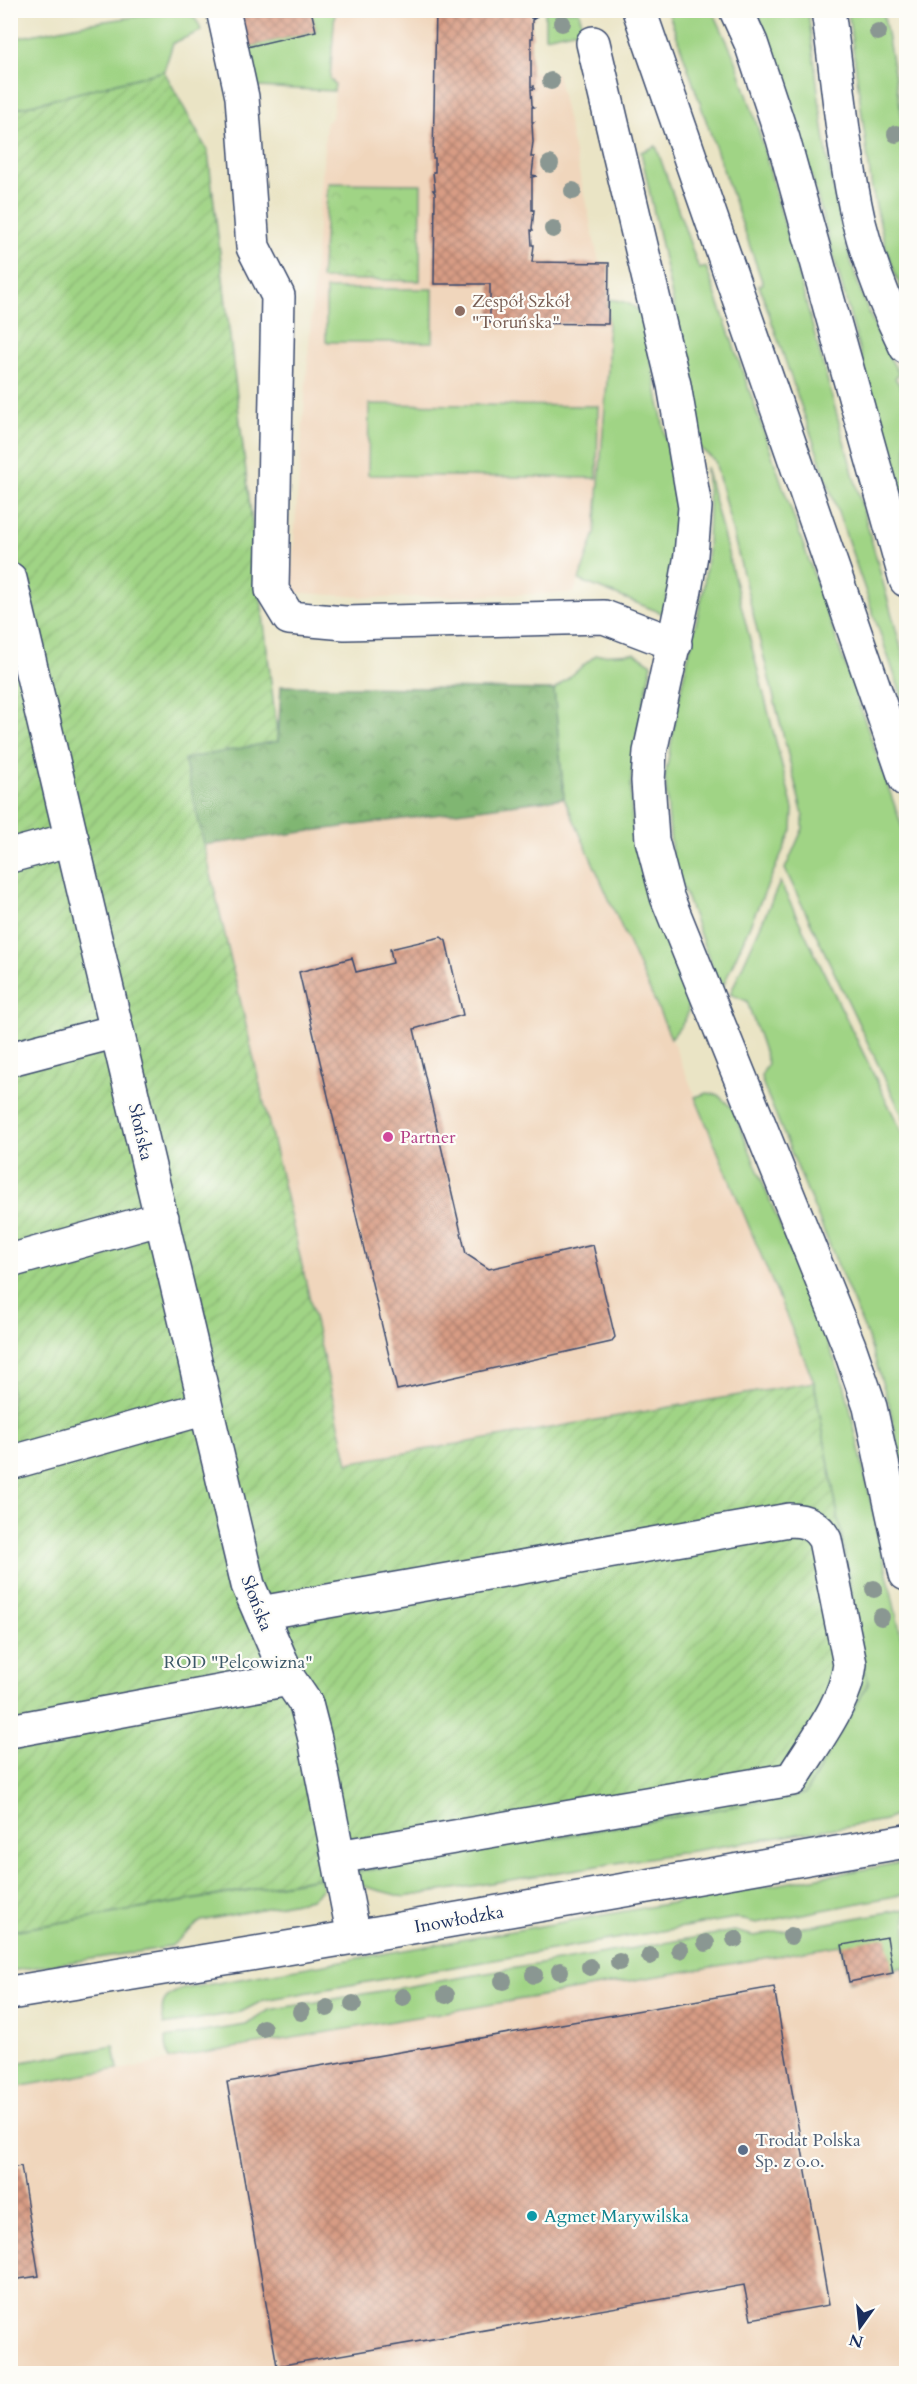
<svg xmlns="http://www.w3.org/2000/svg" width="917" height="2384" viewBox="0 0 917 2384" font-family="Cardo,serif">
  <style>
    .built { fill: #f0d6bc }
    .grass { fill: #a0d485; stroke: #5e8272; stroke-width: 1.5 }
    .forest { fill: url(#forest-crowns); stroke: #4e7268; stroke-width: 1.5 }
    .park { fill: url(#park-crowns); stroke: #5e8272; stroke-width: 1.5 }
    .garden { fill: url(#garden-furrows); stroke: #5e8272; stroke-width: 1.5 }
    .building { fill: url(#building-cross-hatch) }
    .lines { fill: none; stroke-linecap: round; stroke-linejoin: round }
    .minor-casing { stroke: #3a4a6d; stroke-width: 36 }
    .major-casing { stroke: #3a4a6d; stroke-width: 36 }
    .minor { stroke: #fff; stroke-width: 33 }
    .major { stroke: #fff; stroke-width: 33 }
    .tree { fill: #8a9792 }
    .education-dot { fill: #8d6e63; stroke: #fdfcf7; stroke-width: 2 }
    .hotel-dot { fill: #d1479c; stroke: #fdfcf7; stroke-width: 2 }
    .service-dot { fill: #5c6f8a; stroke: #fdfcf7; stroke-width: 2 }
    .culture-dot { fill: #0f9aa8; stroke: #fdfcf7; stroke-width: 2 }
    .labels { text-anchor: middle; stroke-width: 4.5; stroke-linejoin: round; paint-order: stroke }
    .education-label { font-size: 18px; fill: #785e54; stroke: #fdfcf7; text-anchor: start }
    .street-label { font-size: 18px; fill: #1b2f5e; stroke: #fdfcf7 }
    .hotel-label { font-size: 18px; fill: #b23c85; stroke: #fdfcf7; text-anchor: start }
    .park-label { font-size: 18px; fill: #3c5868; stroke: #fdfcf7 }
    .service-label { font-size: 18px; fill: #4e5e75; stroke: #fdfcf7; text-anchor: start }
    .culture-label { font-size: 18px; fill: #0d838f; stroke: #fdfcf7; text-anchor: start }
  </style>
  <defs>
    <pattern id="forest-crowns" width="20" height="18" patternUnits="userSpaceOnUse" patternTransform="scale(1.5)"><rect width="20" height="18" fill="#80b672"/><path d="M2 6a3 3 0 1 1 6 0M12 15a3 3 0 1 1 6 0" fill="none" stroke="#689461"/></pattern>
    <pattern id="park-crowns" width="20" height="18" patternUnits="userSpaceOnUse" patternTransform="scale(1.5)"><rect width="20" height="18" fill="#a0d485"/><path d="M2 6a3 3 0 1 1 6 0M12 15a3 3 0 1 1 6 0" fill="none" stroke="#89b675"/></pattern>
    <pattern id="garden-furrows" width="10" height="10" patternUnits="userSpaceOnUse" patternTransform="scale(1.5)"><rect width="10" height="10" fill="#a0d485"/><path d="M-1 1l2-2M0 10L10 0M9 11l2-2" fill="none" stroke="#89b675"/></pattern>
    <pattern id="building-cross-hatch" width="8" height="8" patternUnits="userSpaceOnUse" patternTransform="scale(1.5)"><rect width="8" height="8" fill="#d89c84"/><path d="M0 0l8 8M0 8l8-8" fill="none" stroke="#ae806f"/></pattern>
  </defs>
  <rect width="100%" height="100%" fill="#fdfcf7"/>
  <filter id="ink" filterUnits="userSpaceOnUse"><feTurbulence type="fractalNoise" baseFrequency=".0167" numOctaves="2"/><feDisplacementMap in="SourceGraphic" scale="12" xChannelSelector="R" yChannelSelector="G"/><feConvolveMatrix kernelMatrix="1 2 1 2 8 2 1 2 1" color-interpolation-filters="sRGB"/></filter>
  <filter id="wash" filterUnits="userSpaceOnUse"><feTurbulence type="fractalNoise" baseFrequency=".008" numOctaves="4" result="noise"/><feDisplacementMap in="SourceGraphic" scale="24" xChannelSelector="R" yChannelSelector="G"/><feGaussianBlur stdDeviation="1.35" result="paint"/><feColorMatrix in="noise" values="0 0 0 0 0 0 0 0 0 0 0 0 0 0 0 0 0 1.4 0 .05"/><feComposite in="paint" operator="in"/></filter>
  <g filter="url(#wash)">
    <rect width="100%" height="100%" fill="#eae4c5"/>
    <!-- built -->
    <path class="built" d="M 335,11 L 531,11 L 531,17 L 533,17 L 532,20 L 533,35 L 531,39 L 532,72 L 557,73 L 599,262 L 609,263 L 608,369 L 595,533 L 574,593 L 381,598 L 290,592 L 326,123 L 332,118 L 334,105 L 335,84 L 330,79 Z
      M 564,798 L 671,1038 L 814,1382 L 348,1463 L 204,845 Z
      M 887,1937 L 904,1967 L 906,1980 L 906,2373 L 11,2374 L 11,2088 L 153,2064 L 169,2059 Z"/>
    <!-- grass -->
    <path class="grass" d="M 175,11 C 189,11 198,18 201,31 L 173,43 L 164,71 L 11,110 L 11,39 L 85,24 Z
      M 311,11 L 335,11 L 330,79 L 335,84 L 334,91 L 258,87 L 248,76 L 247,47 L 316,31 Z
      M 545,11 L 579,11 L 583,29 L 545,37 Z
      M 668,11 L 713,11 L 736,61 L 758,128 L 906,666 L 906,708 L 759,285 L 763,284 Z
      M 781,11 L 808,11 C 824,136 834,263 899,374 L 895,378 L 906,395 L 906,518 L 784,77 L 757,11 Z
      M 848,11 L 883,11 L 906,139 L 906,296 L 904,297 L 886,249 L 872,189 Z
      M 656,146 L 699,269 L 706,267 L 906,838 L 906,1123 L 785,869 L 803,828 L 803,815 L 715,461 L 700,448 L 679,329 L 641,152 Z
      M 326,289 L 433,289 L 433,342 L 326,342 Z
      M 608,299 C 624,301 633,303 643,316 L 678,505 L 673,562 L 664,614 L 579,580 L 595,533 L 608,369 Z
      M 369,404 L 598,406 L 597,478 L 368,475 Z
      M 706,467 L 793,809 L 792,830 L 723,986 L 717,981 L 672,857 L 665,776 L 682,684 L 703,592 L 708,550 L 709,506 Z
      M 635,653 L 652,664 C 644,705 631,748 631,790 C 630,863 661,927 687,992 C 692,1014 685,1022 671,1038 L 564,798 L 554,690 L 596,655 Z
      M 780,882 L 906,1141 L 906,1485 L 889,1404 L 868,1338 L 763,1084 L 761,1076 L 768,1063 L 747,1001 L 730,994 Z
      M 707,1093 L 718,1095 L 733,1109 L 844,1384 L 849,1404 L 906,1658 L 906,1811 L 886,1820 L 404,1897 L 350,1883 L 348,1874 L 805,1794 L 868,1684 L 814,1382 L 695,1097 Z
      M 899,1863 L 906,1863 L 906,1894 L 756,1923 L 736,1918 L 264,2000 L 241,2012 L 164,2025 C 160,2005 161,1996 183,1989 Z
      M 321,1878 L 322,1889 L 311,1899 L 201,1921 L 170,1947 L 11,1971 L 11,1931 Z
      M 906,1909 L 906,1980 L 904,1967 L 893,1969 L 893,1973 L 849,1982 L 841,1945 L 169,2059 L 165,2038 L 246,2025 L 269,2010 L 734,1931 L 754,1936 Z
      M 114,2046 L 118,2069 L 11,2088 L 11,2064 Z"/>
    <!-- forest -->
    <path class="forest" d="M 281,686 L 554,690 L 564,798 L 204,845 L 184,759 L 278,741 Z"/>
    <!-- park -->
    <path class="park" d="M 328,183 L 421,184 L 420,281 L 321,279 Z"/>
    <!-- garden -->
    <path class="garden" d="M 164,71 L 208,152 L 278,741 L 184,759 L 348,1463 L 814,1382 L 868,1684 L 805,1794 L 11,1931 L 11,110 Z"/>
    <g id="blocks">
      <!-- building -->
      <path class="building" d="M 239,10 L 311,10 L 316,31 L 247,47 Z
        M 436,10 L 531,10 L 531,18 L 537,17 L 532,20 L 532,35 L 533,35 L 533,38 L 531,38 L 531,87 L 534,86 L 534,89 L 531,89 L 532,105 L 534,107 L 532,107 L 532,122 L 534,122 L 532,124 L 533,142 L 531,157 L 534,157 L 532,175 L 537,176 L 532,177 L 532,210 L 534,210 L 532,228 L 533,230 L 531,230 L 532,245 L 534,245 L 532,262 L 609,263 L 608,324 L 490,323 L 490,284 L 434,284 L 435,193 L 433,190 L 435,190 L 433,172 L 435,172 L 435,158 L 433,158 Z
        M 441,937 L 446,941 L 463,1015 L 414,1029 L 466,1254 L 489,1269 L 593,1245 L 615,1337 L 611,1342 L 397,1390 L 299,972 L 352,958 L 356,972 L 393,963 L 390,949 Z
        M 887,1937 L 893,1973 L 849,1982 L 842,1945 Z
        M 774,1987 L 829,2305 L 751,2319 L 744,2285 L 277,2366 L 227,2082 Z
        M 21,2166 L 39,2276 L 12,2280 L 10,2168 Z"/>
    </g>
  </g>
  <g filter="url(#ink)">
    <use href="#blocks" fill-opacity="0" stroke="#3a4a6d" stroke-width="1.5"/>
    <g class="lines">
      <!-- minor casing -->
      <g class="minor-casing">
        <path id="minor" d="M 223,10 L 242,97 L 253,247 L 278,296 L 272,590 L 289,618 L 345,623 L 604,617 L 675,644
          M 593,43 L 674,385 L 695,507 L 691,555 L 685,590 L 650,752 L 648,781 L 652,840 L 667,897 L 849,1346 L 870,1407 L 906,1574
          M 10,579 L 248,1585 L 289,1679
          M 10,856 L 72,839
          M 10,1059 L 117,1031
          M 10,1261 L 162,1218
          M 10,1463 L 206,1408
          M 260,1613 L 789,1520 C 806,1520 817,1525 825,1540 L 850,1664 C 846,1704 813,1744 792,1779 L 338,1857
          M 10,1731 L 289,1679 L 306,1704 L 315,1739 L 354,1937
          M 10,1993 L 354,1937 L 906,1841"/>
      </g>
      <!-- major casing -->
      <g class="major-casing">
        <path id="major" d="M 639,10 L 906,780
          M 736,10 L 751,43 L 783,139 L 906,580
          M 828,10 C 838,80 843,151 858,219 C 869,263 886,306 906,347"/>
      </g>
      <!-- minor -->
      <use href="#minor" class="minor"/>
      <!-- major -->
      <use href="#major" class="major"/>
    </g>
    <!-- trees -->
    <g class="tree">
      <circle cx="562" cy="23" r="9"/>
      <circle cx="878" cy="32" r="9"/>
      <circle cx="551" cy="81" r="9"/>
      <circle cx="896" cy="134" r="9"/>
      <circle cx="550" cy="164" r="9"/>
      <circle cx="573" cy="191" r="9"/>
      <circle cx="553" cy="229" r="9"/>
      <circle cx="874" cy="1589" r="9"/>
      <circle cx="881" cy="1617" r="9"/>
      <circle cx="791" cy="1936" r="9"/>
      <circle cx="735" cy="1939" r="9"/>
      <circle cx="706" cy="1943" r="9"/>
      <circle cx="680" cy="1950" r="9"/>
      <circle cx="650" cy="1956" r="9"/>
      <circle cx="619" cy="1962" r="9"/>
      <circle cx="590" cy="1967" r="9"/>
      <circle cx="560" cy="1971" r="9"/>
      <circle cx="534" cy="1975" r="9"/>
      <circle cx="503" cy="1981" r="9"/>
      <circle cx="446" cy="1995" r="9"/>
      <circle cx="403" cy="1997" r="9"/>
      <circle cx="353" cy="2004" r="9"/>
      <circle cx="327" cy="2008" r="9"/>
      <circle cx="301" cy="2012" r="9"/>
      <circle cx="263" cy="2028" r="9"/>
    </g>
  </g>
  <!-- markers -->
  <circle class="education-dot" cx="460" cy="311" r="6"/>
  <circle class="hotel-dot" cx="388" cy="1137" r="6"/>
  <circle class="service-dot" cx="743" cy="2150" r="6"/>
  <circle class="culture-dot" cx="532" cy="2216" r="6"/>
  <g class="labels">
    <!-- education labels -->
    <g class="education-label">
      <text x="472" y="307">Zespół Szkół<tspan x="472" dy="21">"Toruńska"</tspan></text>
    </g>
    <!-- street labels -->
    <g class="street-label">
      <text transform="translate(141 1132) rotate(77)" y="6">Słońska</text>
      <text transform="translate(257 1603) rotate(69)" y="6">Słońska</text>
      <text transform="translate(459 1919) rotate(-10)" y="6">Inowłodzka</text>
    </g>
    <!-- hotel labels -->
    <g class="hotel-label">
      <text x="400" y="1143">Partner</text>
    </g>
    <!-- park labels -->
    <g class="park-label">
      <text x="238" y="1668">ROD "Pelcowizna"</text>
    </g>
    <!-- service labels -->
    <g class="service-label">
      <text x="755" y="2146">Trodat Polska<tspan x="755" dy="21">Sp. z o.o.</tspan></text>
    </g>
    <!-- culture labels -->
    <g class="culture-label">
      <text x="544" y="2222">Agmet Marywilska</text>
    </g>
  </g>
  <!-- margin -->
  <rect width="917" height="2384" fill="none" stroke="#fdfcf7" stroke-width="36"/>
  <!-- north arrow -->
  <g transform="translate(860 2327) rotate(195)" stroke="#fdfcf7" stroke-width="4.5" paint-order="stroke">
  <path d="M0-4.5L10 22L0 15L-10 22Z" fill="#1b2f5e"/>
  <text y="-9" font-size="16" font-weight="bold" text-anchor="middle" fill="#1b2f5e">N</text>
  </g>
</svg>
